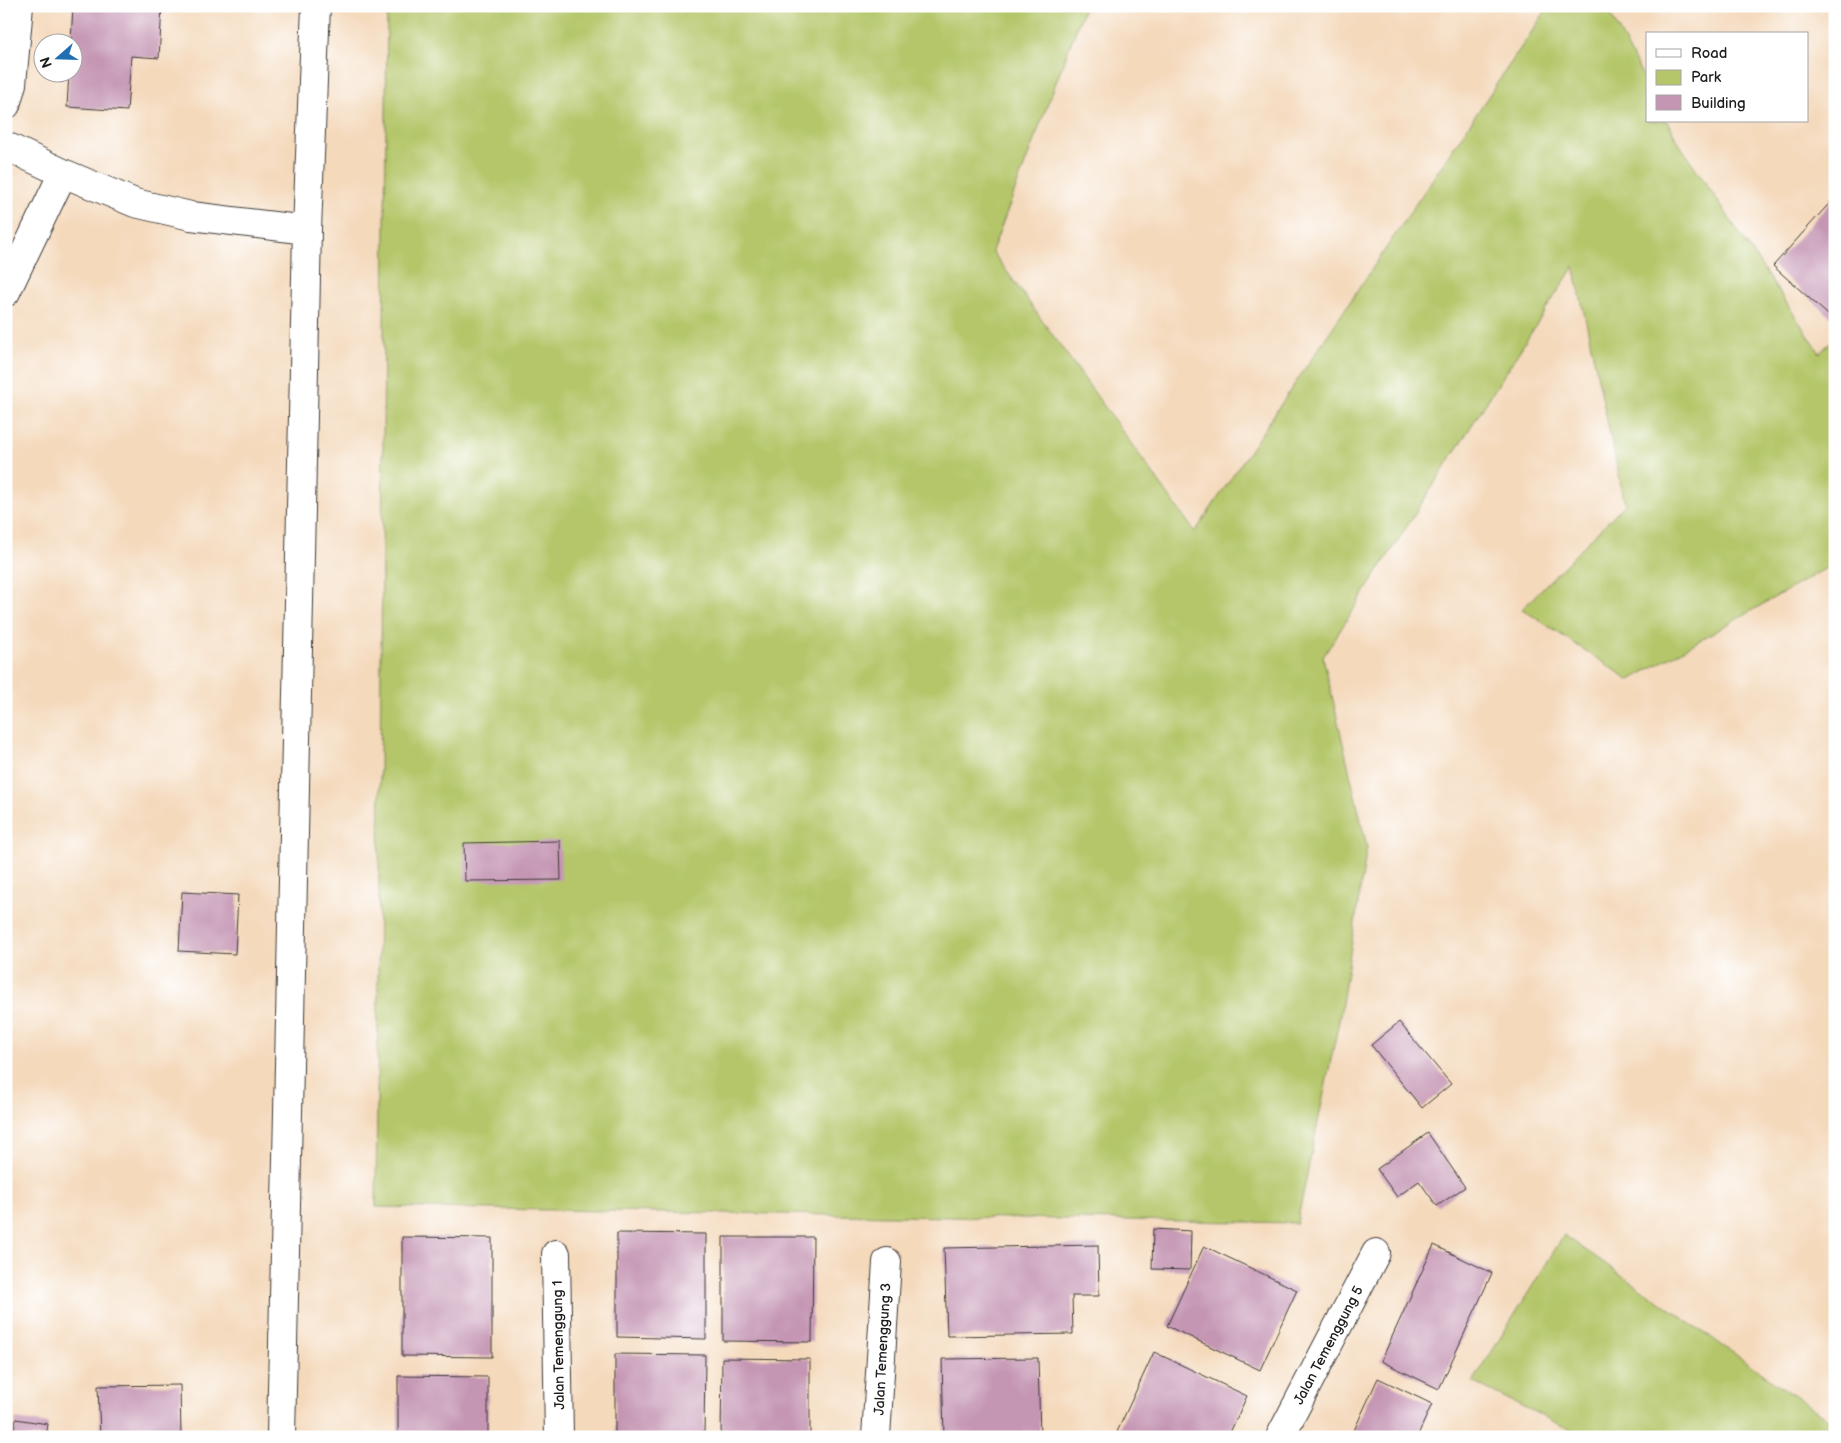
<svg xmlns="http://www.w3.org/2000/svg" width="1841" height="1443" viewBox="0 0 1841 1443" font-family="'Balsamiq Sans',sans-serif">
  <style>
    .green { fill: #b4c669; stroke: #687142 }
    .building { fill: #c596b4 }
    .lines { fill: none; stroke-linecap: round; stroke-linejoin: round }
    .minor-casing { stroke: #3c3834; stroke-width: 30 }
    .minor { stroke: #fff; stroke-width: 28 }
    .labels { text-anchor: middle; stroke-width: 4; stroke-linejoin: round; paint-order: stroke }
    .street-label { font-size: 14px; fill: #1c1c1c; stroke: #fff }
  </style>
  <rect width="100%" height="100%" fill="#fff"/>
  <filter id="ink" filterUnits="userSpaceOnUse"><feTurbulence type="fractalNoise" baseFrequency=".02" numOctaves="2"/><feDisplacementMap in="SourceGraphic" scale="10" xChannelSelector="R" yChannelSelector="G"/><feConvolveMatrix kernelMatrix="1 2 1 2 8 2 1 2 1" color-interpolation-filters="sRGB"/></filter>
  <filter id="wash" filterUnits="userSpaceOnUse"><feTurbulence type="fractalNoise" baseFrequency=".0096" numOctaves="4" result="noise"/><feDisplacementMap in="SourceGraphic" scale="20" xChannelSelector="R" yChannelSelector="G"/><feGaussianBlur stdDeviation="1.12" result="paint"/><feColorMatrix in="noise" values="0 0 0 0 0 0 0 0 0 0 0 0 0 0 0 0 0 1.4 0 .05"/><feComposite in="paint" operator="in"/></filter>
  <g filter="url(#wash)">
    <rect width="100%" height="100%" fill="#f4d9bb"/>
    <!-- green -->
    <path class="green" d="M 387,6 L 1085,6 L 992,251 L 1195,532 L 1549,6 L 1606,6 L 1647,84 L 1647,121 L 1667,121 L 1680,145 L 1820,353 L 1835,337 L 1835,563 L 1630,680 L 1522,609 L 1625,504 L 1574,266 L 1323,657 L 1367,847 L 1340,1016 L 1297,1223 L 376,1207 Z
      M 1564,1235 L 1835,1424 L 1835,1437 L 1585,1437 L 1473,1382 Z"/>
    <g id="blocks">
      <!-- building -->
      <path class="building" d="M 73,6 L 162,6 L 159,58 L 131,56 L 127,111 L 67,107 L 69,72 L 72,72 L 72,42 L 71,42 Z
        M 1835,197 L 1835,321 L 1773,266 Z
        M 560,841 L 561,880 L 465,881 L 464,843 Z
        M 182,892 L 238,895 L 235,954 L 179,951 Z
        M 1399,1022 L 1451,1084 L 1422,1108 L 1371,1045 Z
        M 1428,1133 L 1465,1187 L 1437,1206 L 1419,1181 L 1397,1197 L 1377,1169 Z
        M 1153,1229 L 1191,1231 L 1190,1270 L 1152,1269 Z
        M 617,1233 L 706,1234 L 706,1339 L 617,1337 Z
        M 402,1237 L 492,1238 L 492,1357 L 402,1356 Z
        M 723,1237 L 813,1237 L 812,1342 L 723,1341 Z
        M 1098,1245 L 1099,1296 L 1072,1296 L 1073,1334 L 947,1336 L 944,1248 Z
        M 1434,1245 L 1492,1273 L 1439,1389 L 1381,1361 Z
        M 1204,1246 L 1297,1290 L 1260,1370 L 1167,1326 Z
        M 1154,1352 L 1247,1396 L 1228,1437 L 1127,1437 L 1117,1432 Z
        M 615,1354 L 705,1355 L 704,1437 L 615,1437 Z
        M 722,1358 L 810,1359 L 810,1437 L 721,1437 Z
        M 1038,1358 L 1040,1437 L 944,1437 L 942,1359 Z
        M 398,1376 L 488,1377 L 488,1437 L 398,1437 Z
        M 1378,1378 L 1432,1404 L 1417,1437 L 1351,1437 Z
        M 180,1385 L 181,1437 L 100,1437 L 98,1386 Z
        M 16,1419 L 48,1424 L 46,1437 L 13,1437 Z"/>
    </g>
  </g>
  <g filter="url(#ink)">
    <use href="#blocks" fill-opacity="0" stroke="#3c3834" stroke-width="1"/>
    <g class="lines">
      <!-- minor casing -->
      <g class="minor-casing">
        <path id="minor" d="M 6,105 L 12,84 L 19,6
          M 6,146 L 63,173 L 135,203 L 191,216 L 307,230
          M 6,292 L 63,173
          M 556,1254 L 559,1437
          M 281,1437 L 307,230 L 316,6
          M 876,1437 L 887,1262
          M 1280,1437 L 1376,1253"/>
      </g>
      <!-- minor -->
      <use href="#minor" class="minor"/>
    </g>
  </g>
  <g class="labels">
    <!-- street labels -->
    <g class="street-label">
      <text transform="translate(558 1345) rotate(-91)" y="5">Jalan Temenggung 1</text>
      <text transform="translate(1328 1345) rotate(-62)" y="5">Jalan Temenggung 5</text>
      <text transform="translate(882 1349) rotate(-87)" y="5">Jalan Temenggung 3</text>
    </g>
  </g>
  <!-- margin -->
  <rect width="1841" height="1443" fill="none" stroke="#fff" stroke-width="25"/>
  <!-- legend -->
  <rect x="1646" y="32" width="162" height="90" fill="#ffffff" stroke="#a4a4a4"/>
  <rect x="1656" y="49" width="25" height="8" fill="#ffffff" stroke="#a4a4a4"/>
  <text x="1691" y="58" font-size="15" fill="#1c1c1c">Road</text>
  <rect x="1656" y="70" width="25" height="15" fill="#b4c669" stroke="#a4a4a4"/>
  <text x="1691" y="82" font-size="15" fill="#1c1c1c">Park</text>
  <rect x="1656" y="95" width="25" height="15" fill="#c596b4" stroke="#a4a4a4"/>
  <text x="1691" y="108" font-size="15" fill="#1c1c1c">Building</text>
  <!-- north arrow -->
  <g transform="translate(58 58) rotate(250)"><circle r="24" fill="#ffffff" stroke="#a4a4a4"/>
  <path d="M0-4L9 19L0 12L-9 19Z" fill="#1f6fb2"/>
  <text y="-8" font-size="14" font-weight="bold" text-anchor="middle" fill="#1c1c1c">N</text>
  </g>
</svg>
